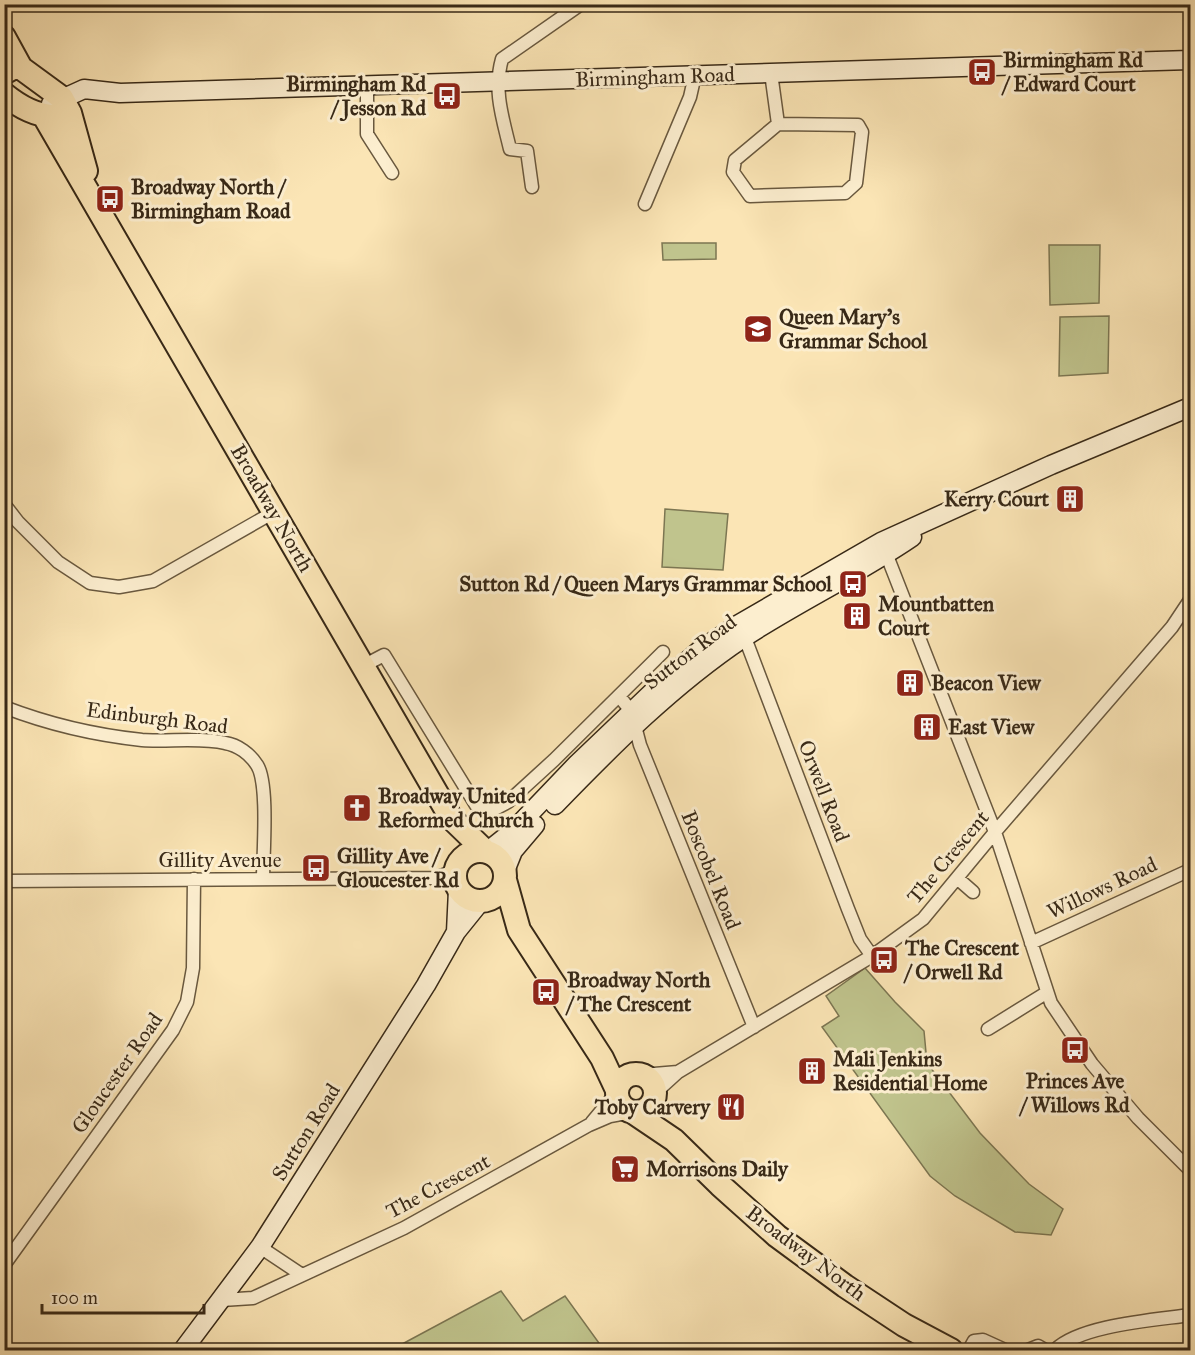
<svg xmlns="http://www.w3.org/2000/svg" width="1195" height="1355" viewBox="0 0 1195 1355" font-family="'IM FELL Great Primer',serif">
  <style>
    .green { fill: #c0c48d; stroke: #7c7652; stroke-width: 1.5 }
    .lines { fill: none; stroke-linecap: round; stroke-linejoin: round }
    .street-casing { stroke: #69583e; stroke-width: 15 }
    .secondary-casing { stroke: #382917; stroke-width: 21 }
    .highway-casing { stroke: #382917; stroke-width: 26 }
    .street { stroke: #fceecf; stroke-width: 12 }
    .secondary { stroke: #fceecf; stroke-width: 18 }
    .highway { stroke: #fbe5b5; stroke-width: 22 }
    .labels { text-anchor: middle; stroke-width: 6; stroke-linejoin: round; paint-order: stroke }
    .poi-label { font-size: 21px; font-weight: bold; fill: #382917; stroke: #fceecf; text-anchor: start }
    .street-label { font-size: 21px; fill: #382917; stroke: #fceecf }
  </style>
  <rect width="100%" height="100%" fill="#fbe5b5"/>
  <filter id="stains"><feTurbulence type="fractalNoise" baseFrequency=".00333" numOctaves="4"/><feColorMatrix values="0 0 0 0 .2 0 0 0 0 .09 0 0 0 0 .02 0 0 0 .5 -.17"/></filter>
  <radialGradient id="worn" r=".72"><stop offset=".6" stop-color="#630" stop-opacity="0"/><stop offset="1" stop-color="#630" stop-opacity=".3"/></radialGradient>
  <!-- green -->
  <path class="green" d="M 662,243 L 716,243 L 716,259 L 663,260 Z
    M 1049,245 L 1100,245 L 1099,303 L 1050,305 Z
    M 1109,316 L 1108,373 L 1059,376 L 1060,317 Z
    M 665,509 L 728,514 L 723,570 L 662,567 Z
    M 865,968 L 895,1002 L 924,1031 L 927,1063 L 980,1133 L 1029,1184 L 1063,1209 L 1051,1235 L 1015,1232 L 955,1196 L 930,1176 L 822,1027 L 839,1016 L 826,996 Z
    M 501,1291 L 523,1321 L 565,1296 L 604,1350 L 391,1350 Z"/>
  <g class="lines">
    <!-- street casing -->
    <g class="street-casing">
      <path id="street" d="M 771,73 L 778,124 L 858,125 L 862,132 L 856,183 L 845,193 L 750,196 L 733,172 L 735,160 L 778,124
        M 367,85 L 367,134 L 392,173
        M 532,187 L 527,151 L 510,149 C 503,119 493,91 502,59 L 581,4
        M 645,204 L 690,97 L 695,75
        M 4,504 L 18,522 L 58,562 L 90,583 L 119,587 L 153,581 L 274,512
        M 884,548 L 995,832 L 1051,1003 L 1092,1064 L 1138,1118 L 1190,1170
        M 742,630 L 848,909 L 860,939 L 872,956
        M 363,666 L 384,655 L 476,805 L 485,811 L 493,810 L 508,802 L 554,760 L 663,652
        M 619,696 L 631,711 L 640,745 L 754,1027
        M 4,707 C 48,724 95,735 142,740 C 167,742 201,737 225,743 C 238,745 250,754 257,765 C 269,783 263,855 263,879
        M 957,878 L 973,892
        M 4,881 L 435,878 L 454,871
        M 1031,943 L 1190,870
        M 988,1029 L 1046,993
        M 642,1075 L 678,1072
        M 656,1092 L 678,1072 L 872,956 L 923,919 L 995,832 L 1172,627 L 1190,600
        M 592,1122 L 617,1092
        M 260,1247 L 302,1275
        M 4,1265 L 173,1030 L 187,1002 L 193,968 L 194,879
        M 222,1300 L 253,1298 L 404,1228 L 589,1125 L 610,1116 L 632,1112
        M 969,1350 L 974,1341 L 983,1340 L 1005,1350
        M 1028,1350 L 1038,1346 L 1045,1350
        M 1055,1350 C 1080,1325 1155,1320 1190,1315"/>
    </g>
    <!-- secondary casing -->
    <g class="secondary-casing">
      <path id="secondary" d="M 51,104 L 84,89 L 120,93 L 1190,60
        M 555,805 C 613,745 673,685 743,638 C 798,602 858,574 912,537
        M 488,851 L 513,831 L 577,764 L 665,680 L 699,651 L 739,624 L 881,542 L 1051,465 L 1190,407
        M 505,871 L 513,851 L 535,825
        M 456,932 L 458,890
        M 183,1350 L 260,1247 L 426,985 L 456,932 L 481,901"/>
    </g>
    <!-- highway casing -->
    <g class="highway-casing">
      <path id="highway" d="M 4,37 L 21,68
        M 4,73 L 13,68 L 21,68 L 62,98 L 70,113 L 86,171
        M 4,94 C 20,107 37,117 57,116
        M 44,116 L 451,818 L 484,850
        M455 876a25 25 0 1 1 50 0a25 25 0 1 1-50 0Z
        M 505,880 L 519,930 L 602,1058 L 617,1090
        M617 1093a19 19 0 1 1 38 0a19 19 0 1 1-38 0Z
        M 634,1113 L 674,1140 L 720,1185 L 777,1236 L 845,1286 L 904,1325 L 951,1350"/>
    </g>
    <!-- street -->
    <use href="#street" class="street"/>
    <!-- secondary -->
    <use href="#secondary" class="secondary"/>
    <!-- highway -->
    <use href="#highway" class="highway"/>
  </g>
  <!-- icons -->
  <defs>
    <g id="bus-square" transform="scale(1.5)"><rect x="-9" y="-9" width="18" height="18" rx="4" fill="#8f2418" stroke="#fceecf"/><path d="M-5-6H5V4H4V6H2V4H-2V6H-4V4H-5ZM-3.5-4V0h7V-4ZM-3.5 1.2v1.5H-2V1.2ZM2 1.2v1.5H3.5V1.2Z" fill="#fff"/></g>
    <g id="school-square" transform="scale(1.5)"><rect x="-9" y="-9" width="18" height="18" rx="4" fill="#8f2418" stroke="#fceecf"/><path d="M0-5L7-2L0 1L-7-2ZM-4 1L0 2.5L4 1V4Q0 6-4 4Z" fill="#fff"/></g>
    <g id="building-square" transform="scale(1.5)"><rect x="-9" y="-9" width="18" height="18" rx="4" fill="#8f2418" stroke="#fceecf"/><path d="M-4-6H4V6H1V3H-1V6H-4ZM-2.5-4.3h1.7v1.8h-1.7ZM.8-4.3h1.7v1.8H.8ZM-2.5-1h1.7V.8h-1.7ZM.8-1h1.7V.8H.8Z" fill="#fff"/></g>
    <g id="church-square" transform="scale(1.5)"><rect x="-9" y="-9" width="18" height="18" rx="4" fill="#8f2418" stroke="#fceecf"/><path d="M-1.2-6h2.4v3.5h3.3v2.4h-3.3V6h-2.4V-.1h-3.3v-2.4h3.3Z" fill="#fff"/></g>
    <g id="restaurant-square" transform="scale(1.5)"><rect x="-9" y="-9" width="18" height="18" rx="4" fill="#8f2418" stroke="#fceecf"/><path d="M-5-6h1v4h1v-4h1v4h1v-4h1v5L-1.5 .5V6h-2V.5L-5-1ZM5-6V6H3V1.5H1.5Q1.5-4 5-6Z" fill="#fff"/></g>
    <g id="supermarket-square" transform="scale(1.5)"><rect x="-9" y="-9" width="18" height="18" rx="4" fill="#8f2418" stroke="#fceecf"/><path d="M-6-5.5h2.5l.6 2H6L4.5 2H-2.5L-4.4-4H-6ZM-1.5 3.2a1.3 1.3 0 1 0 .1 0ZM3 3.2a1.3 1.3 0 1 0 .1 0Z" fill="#fff"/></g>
  </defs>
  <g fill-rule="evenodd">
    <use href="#bus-square" x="982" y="72"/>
    <use href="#bus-square" x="447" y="96"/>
    <use href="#bus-square" x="110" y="199"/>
    <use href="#school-square" x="758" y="329"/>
    <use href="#building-square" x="1070" y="499"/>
    <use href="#bus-square" x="853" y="584"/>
    <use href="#building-square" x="857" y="616"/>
    <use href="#building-square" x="910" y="683"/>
    <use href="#building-square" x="927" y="727"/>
    <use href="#church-square" x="357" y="808"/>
    <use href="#bus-square" x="316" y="868"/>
    <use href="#bus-square" x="884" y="960"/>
    <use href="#bus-square" x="546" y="992"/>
    <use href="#bus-square" x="1075" y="1050"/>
    <use href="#building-square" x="812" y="1071"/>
    <use href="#restaurant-square" x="731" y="1107"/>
    <use href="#supermarket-square" x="625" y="1169"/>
  </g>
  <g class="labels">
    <!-- poi labels -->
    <g class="poi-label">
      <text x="1003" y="67">Birmingham Rd<tspan x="1003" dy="24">/ Edward Court</tspan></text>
      <text x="426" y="91" text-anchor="end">Birmingham Rd<tspan x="426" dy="24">/ Jesson Rd</tspan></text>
      <text x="131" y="194">Broadway North /<tspan x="131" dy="24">Birmingham Road</tspan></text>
      <text x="779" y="324">Queen Mary's<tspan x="779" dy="24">Grammar School</tspan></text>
      <text x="1049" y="506" text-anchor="end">Kerry Court</text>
      <text x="832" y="591" text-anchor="end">Sutton Rd / Queen Marys Grammar School</text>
      <text x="878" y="611">Mountbatten<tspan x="878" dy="24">Court</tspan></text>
      <text x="931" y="690">Beacon View</text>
      <text x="948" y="734">East View</text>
      <text x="378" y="803">Broadway United<tspan x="378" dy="24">Reformed Church</tspan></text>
      <text x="337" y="863">Gillity Ave /<tspan x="337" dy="24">Gloucester Rd</tspan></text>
      <text x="905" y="955">The Crescent<tspan x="905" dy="24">/ Orwell Rd</tspan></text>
      <text x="567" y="987">Broadway North<tspan x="567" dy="24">/ The Crescent</tspan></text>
      <text x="833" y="1066">Mali Jenkins<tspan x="833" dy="24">Residential Home</tspan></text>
      <text x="1075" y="1088" text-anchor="middle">Princes Ave<tspan x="1075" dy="24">/ Willows Rd</tspan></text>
      <text x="710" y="1114" text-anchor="end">Toby Carvery</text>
      <text x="646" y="1176">Morrisons Daily</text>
    </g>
    <!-- street labels -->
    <g class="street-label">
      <text transform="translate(655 77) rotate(-2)" y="7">Birmingham Road</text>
      <text transform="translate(272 508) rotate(60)" y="7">Broadway North</text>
      <text transform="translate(690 652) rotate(-37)" y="7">Sutton Road</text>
      <text transform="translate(157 718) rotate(7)" y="7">Edinburgh Road</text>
      <text transform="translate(824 791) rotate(69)" y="7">Orwell Road</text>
      <text transform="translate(948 857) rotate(-50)" y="7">The Crescent</text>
      <text x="220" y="867">Gillity Avenue</text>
      <text transform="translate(711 870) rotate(68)" y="7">Boscobel Road</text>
      <text transform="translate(1102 888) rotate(-25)" y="7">Willows Road</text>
      <text transform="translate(117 1073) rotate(-55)" y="7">Gloucester Road</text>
      <text transform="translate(306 1132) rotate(-58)" y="7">Sutton Road</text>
      <text transform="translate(438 1186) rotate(-28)" y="7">The Crescent</text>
      <text transform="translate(806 1253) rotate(37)" y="7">Broadway North</text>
    </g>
  </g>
  <!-- margin -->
  <rect width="1195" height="1355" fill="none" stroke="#fbe5b5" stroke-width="24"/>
  <rect x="6" y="6" width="1183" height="1343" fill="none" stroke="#382917" stroke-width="3"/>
  <rect x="12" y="12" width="1171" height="1331" fill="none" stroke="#382917" stroke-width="1.5"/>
  <!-- scale -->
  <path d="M42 1304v9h162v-9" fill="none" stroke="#382917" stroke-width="3"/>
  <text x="51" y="1304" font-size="18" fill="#382917" stroke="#fceecf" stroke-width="4.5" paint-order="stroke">100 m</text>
  <rect width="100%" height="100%" filter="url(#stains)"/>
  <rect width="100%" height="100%" fill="url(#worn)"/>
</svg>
